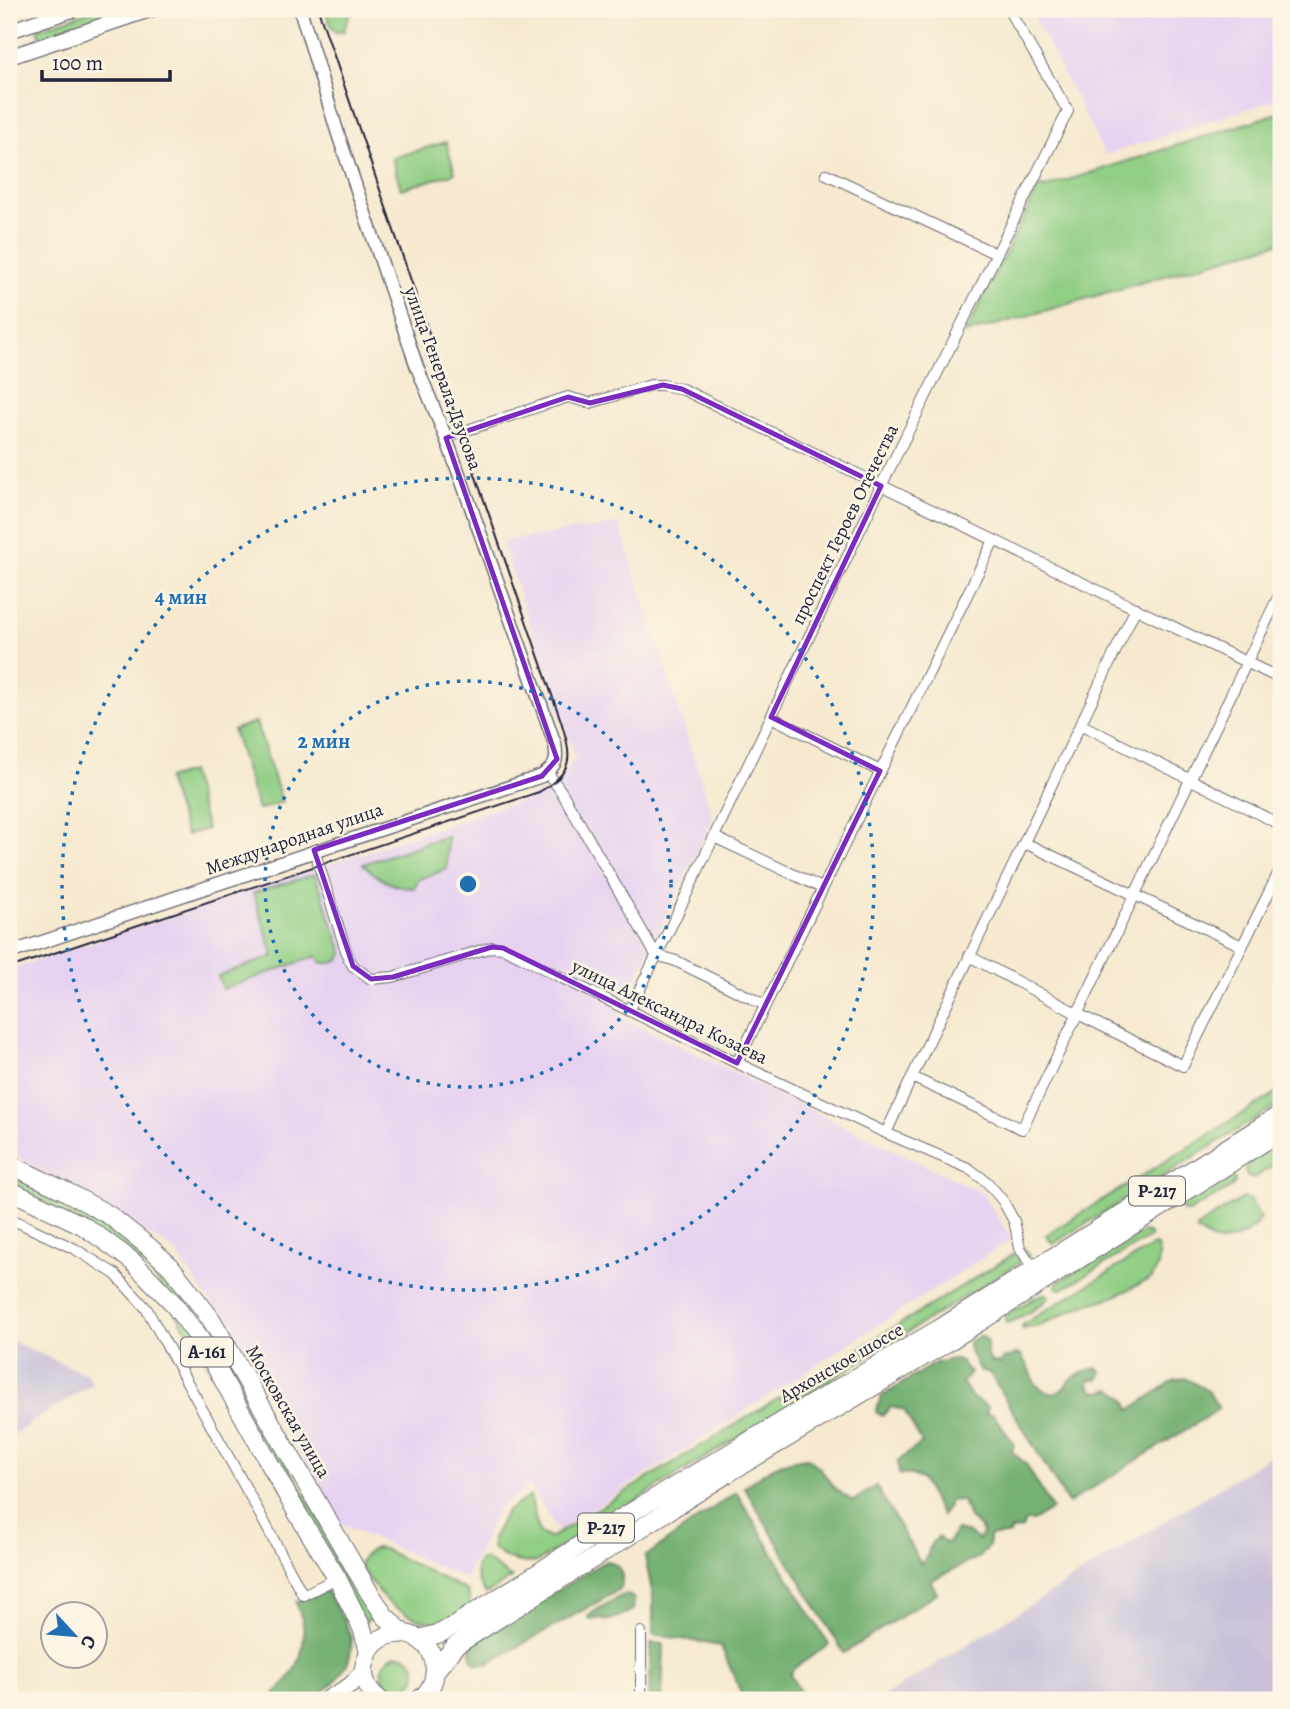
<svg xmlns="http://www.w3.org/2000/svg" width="1290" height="1709" viewBox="0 0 1290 1709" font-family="Alegreya,serif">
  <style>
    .built { fill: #e6d2f0 }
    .industrial { fill: #c8bfd8 }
    .green { fill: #90ce84; stroke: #597860; stroke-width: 2 }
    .forest { fill: #74b172; stroke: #4b6a56; stroke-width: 2 }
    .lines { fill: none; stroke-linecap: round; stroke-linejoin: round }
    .minor-casing { stroke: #6c686f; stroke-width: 12 }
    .tertiary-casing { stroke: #6c686f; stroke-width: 15 }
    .secondary-casing { stroke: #6c686f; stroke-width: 17 }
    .primary-casing { stroke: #6c686f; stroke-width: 18 }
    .trunk-casing { stroke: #6c686f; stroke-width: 20 }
    .minor { stroke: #fff; stroke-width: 10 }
    .tertiary { stroke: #fff; stroke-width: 12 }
    .secondary { stroke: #fff; stroke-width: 14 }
    .primary { stroke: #fff; stroke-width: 16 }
    .trunk { stroke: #fff; stroke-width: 18 }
    .tram { stroke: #22223b; stroke-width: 2 }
    .marked { fill: none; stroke: #7b2cbf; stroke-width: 5; stroke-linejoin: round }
    .ring { fill: none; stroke: #1f6fb2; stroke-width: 3.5; stroke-dasharray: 3.5 7 }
    .labels { text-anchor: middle; stroke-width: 5; stroke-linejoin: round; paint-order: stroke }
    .shield { fill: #fcf5e5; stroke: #63616e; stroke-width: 2 }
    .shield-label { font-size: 18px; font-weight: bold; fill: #22223b }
    .street-label { font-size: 19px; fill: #22223b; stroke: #fcf5e5 }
    .centre { fill: #1f6fb2; stroke: #fcf5e5; stroke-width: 3.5 }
    .ring-label { font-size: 21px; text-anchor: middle; font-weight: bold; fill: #1f6fb2; stroke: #fcf5e5; stroke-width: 5; stroke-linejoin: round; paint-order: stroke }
  </style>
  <rect width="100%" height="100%" fill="#fcf5e5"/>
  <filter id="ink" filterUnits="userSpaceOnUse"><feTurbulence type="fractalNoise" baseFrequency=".0143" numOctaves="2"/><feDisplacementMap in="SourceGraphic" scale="14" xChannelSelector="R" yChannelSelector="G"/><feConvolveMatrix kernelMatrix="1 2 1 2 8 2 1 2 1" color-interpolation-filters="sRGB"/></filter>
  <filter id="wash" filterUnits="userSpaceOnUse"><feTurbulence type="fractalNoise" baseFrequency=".00686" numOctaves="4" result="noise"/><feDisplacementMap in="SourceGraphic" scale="28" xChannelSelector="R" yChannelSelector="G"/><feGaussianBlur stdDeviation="1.57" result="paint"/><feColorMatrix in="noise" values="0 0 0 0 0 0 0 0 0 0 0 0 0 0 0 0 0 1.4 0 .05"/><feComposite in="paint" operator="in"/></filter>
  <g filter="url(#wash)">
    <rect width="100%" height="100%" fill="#f6e9cf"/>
    <!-- built -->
    <path class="built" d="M 1030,9 L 1281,9 L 1281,98 L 1105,155 Z
      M 619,524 L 713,818 L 618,1016 L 982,1193 L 1012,1239 L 558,1531 L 530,1486 L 498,1508 L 466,1579 L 339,1523 L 224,1321 L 173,1249 L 9,1152 L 9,970 L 555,789 L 575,757 L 501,541 Z"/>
    <!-- industrial -->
    <path class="industrial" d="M 9,1340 L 88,1375 L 92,1384 L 9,1437 Z
      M 1281,1449 L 1281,1700 L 878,1700 L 1061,1586 Z"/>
    <!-- green -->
    <path class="green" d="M 96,9 L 134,9 L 41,40 L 38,29 Z
      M 325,9 L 349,9 L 351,11 L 343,32 L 336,32 L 331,26 Z
      M 1281,112 L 1281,242 L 965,334 L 1039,186 L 1043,188 Z
      M 446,142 L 455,173 L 401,189 L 392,158 Z
      M 256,722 L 282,802 L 258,810 L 233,730 Z
      M 190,772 L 207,829 L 186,835 L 167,779 Z
      M 447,836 L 447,869 L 419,879 L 414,888 C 392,888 378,878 363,864 Z
      M 315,874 L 343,953 C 340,964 328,964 320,962 L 317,956 L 223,989 L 218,976 L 274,956 L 253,893 Z
      M 1281,1090 L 1281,1103 L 1053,1244 L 1046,1235 Z
      M 1281,1142 L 1281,1161 L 1253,1178 L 1248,1177 C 1246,1173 1244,1171 1246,1166 C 1249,1157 1273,1147 1281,1142 Z
      M 1230,1173 L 1236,1180 L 1232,1187 L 1188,1212 L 1183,1211 L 1180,1204 Z
      M 9,1174 L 78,1207 L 107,1225 L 163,1269 L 202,1319 L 376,1615 L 364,1623 L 149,1268 L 9,1183 Z
      M 1243,1198 L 1250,1200 L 1260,1218 C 1256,1226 1252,1230 1244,1234 C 1225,1244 1215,1246 1197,1230 L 1198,1226 Z
      M 1143,1232 L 1150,1234 L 1150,1237 L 1062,1289 L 1057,1288 L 1056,1285 L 1059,1281 Z
      M 1154,1245 L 1157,1246 L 1159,1255 L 1158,1266 L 1152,1278 L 1113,1297 L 1079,1307 L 1038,1326 L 1022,1329 L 1022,1325 Z
      M 1024,1248 L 1029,1257 L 537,1562 C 520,1564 505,1561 492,1547 L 492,1539 L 506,1512 L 530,1496 L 539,1533 L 550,1538 Z
      M 1046,1293 L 1049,1297 C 1039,1308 1022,1318 1007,1323 L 1005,1320 L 1006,1315 L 1036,1297 Z
      M 376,1548 L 383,1549 L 467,1591 C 476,1608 458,1622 442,1623 C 427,1624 407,1615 395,1607 C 380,1597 370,1580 359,1566 C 363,1556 367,1552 376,1548 Z
      M 479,1560 L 486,1560 L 512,1578 L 486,1594 C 478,1584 472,1572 479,1560 Z
      M382 1672a17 17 0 1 1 34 0a17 17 0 1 1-34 0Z"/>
    <!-- forest -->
    <path class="forest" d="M 977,1337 L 983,1337 L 987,1341 L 987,1355 L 991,1362 L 996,1362 L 1000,1364 L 1002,1359 L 1009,1358 L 1014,1354 L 1021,1355 L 1033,1377 L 1034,1383 C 1049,1396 1059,1399 1069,1380 C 1076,1376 1091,1368 1098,1368 L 1102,1372 L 1098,1379 L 1091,1379 L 1088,1383 L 1094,1391 L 1100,1392 L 1111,1389 C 1122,1394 1126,1399 1130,1410 L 1173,1381 L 1185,1378 L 1208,1391 L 1219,1409 L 1068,1503 L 989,1372 L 980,1372 L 969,1349 L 969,1342 Z
      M 953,1359 L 961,1362 L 970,1373 L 962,1382 L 972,1398 L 988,1407 L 986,1414 L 993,1414 C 1000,1424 1006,1434 1014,1443 L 1012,1452 L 1026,1464 L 1052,1509 L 1033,1521 L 1026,1521 L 1021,1529 L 1011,1530 L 1010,1534 C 1003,1537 997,1534 989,1536 L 989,1546 L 979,1557 L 930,1581 L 937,1593 L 844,1653 L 744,1487 C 768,1469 778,1461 808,1458 L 820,1468 L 834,1488 L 853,1501 L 876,1486 L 921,1564 L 927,1557 L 931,1544 L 938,1537 L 946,1544 L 949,1542 L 956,1530 L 969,1533 L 978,1540 L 983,1533 L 979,1526 L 969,1518 L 963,1501 L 951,1500 L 942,1516 L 921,1479 L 912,1475 L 899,1474 L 898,1461 L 922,1443 L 904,1410 L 891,1407 L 882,1416 L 876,1412 L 881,1397 L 935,1363 Z
      M 736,1492 L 829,1645 L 793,1669 L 790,1675 L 805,1700 L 744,1700 L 721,1646 L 653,1634 L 653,1596 L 645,1557 Z
      M 605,1561 C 620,1562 626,1577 619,1590 L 487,1664 L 478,1664 L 473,1662 L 471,1652 L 473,1643 Z
      M 326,1591 C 335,1606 347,1622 351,1639 C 355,1664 329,1695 305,1700 C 295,1702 283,1700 272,1700 L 271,1697 C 301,1672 313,1639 296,1602 Z
      M 627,1594 L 632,1597 L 634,1600 L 633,1610 C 624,1615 616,1618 606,1621 L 601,1618 L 592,1620 L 588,1617 C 593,1611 618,1597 627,1594 Z
      M 651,1643 L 664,1644 L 662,1697 L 649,1697 Z"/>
  </g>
  <g filter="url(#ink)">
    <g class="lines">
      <!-- minor casing -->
      <g class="minor-casing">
        <path id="minor" d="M 826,174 L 996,254
          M 446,438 L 461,432 L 568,397 L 590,403 L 651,385 L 663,385 L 682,389 L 1281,679
          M 771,717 L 880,771
          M 1080,724 L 1281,825
          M 547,772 L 561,791 L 656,955 L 676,961 L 765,1005
          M 714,837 L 822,888
          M 1025,843 L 1242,946
          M 314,850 L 348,957 L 353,966 L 371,979 L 393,977 L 492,947 L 503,948 L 520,956 L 558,976 L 737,1063 L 886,1133 L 968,1168 L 987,1182 L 1003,1201 L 1014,1221 L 1020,1248 L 1036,1272
          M 969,956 L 1078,1014 L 1183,1066 L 1281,868
          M 629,1011 L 679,910 L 881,486 L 1068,111 L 1008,9
          M 737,1063 L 994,540
          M 912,1077 L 1022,1129 L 1281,591
          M 886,1133 L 912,1077 L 1136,608
          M 9,1218 L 75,1249 L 115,1274 L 146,1308 L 254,1503 L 303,1595 L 337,1578
          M 641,1700 L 641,1632"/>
      </g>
      <!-- tertiary casing -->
      <g class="tertiary-casing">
        <path id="tertiary" d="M 9,953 L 542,776 C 556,765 558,762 555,744 L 461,479 L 446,438 L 417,367 L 338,134 L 300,9"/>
      </g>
      <!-- secondary casing -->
      <g class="secondary-casing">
        <path id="secondary" d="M 9,31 L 75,9
          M 9,57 L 152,9"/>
      </g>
      <!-- primary casing -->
      <g class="primary-casing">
        <path id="primary" d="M 326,1700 L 351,1685 L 364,1670"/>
      </g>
      <!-- trunk casing -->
      <g class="trunk-casing">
        <path id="trunk" d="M 9,1164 L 65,1191 L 109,1215 L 148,1246 L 171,1267 L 211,1319 L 369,1592 L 385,1616 L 404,1634
          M 9,1190 L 82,1225 L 105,1241 L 132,1261 L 172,1302 L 202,1342 L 296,1511 L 337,1578 L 362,1628 L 369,1651
          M 419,1639 L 441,1633 L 458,1623 L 535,1575 L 610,1525 L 793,1415 L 939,1329 L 1281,1114
          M 436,1670 L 455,1646 L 728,1473 L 951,1340 L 1281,1131
          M 380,1700 C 368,1691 361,1678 365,1663 C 367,1658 368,1652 371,1648 C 382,1633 405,1629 420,1640 C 441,1655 439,1686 419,1700"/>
      </g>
      <!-- minor -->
      <use href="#minor" class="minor"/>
      <!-- tertiary -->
      <use href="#tertiary" class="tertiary"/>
      <!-- secondary -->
      <use href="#secondary" class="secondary"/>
      <!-- primary -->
      <use href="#primary" class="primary"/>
      <!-- trunk -->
      <use href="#trunk" class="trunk"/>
      <!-- tram -->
      <path class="tram" d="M 9,968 L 539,792 C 575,771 572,757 561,721 L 462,437 L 430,336 L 318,9"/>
    </g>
  </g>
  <!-- marked area -->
  <path class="marked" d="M 663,385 L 682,389 L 881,486 L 771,717 L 880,771 L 737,1063 L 503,948 L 492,947 L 393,977 L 371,979 L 353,966 L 314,850 L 542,776 L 557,759 L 446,438 L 568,397 L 590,403 Z"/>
  <!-- distance rings -->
  <g class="ring">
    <circle cx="468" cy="884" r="203"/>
    <circle cx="468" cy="884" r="406"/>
  </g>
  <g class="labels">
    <!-- shield labels -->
    <g class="shield">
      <rect x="1129" y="1176.5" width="56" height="29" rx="5"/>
      <rect x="181" y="1337.5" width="52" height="29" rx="5"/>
      <rect x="578" y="1513.5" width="56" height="29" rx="5"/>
    </g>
    <g class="shield-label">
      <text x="1157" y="1197">Р-217</text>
      <text x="207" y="1358">А-161</text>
      <text x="606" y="1534">Р-217</text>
    </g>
    <!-- street labels -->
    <g class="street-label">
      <text transform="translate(444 378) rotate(70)" y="7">улица Генерала Дзусова</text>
      <text transform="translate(844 524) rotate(-64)" y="7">проспект Героев Отечества</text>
      <text transform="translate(294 838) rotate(-19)" y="7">Международная улица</text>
      <text transform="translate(670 1011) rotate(26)" y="7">улица Александра Козаева</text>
      <text transform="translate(841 1362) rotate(-30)" y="7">Архонское шоссе</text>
      <text transform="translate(289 1411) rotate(60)" y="7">Московская улица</text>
    </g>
  </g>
  <circle cx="468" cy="884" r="10" class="centre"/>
  <g class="ring-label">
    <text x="181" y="604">4 мин</text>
    <text x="324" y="748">2 мин</text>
  </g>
  <!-- margin -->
  <rect width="1290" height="1709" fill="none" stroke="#fcf5e5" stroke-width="35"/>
  <!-- north arrow -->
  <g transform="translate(74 1635) rotate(116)"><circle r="33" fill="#fcf5e5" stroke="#a5a1a1" stroke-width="2"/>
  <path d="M0-5L12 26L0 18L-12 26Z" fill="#1f6fb2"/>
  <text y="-10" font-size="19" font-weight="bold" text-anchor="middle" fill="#22223b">С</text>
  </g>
  <!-- scale -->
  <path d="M42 70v10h128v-10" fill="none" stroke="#22223b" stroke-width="3.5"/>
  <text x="52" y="70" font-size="21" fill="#22223b" stroke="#fcf5e5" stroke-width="5" paint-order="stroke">100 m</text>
</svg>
